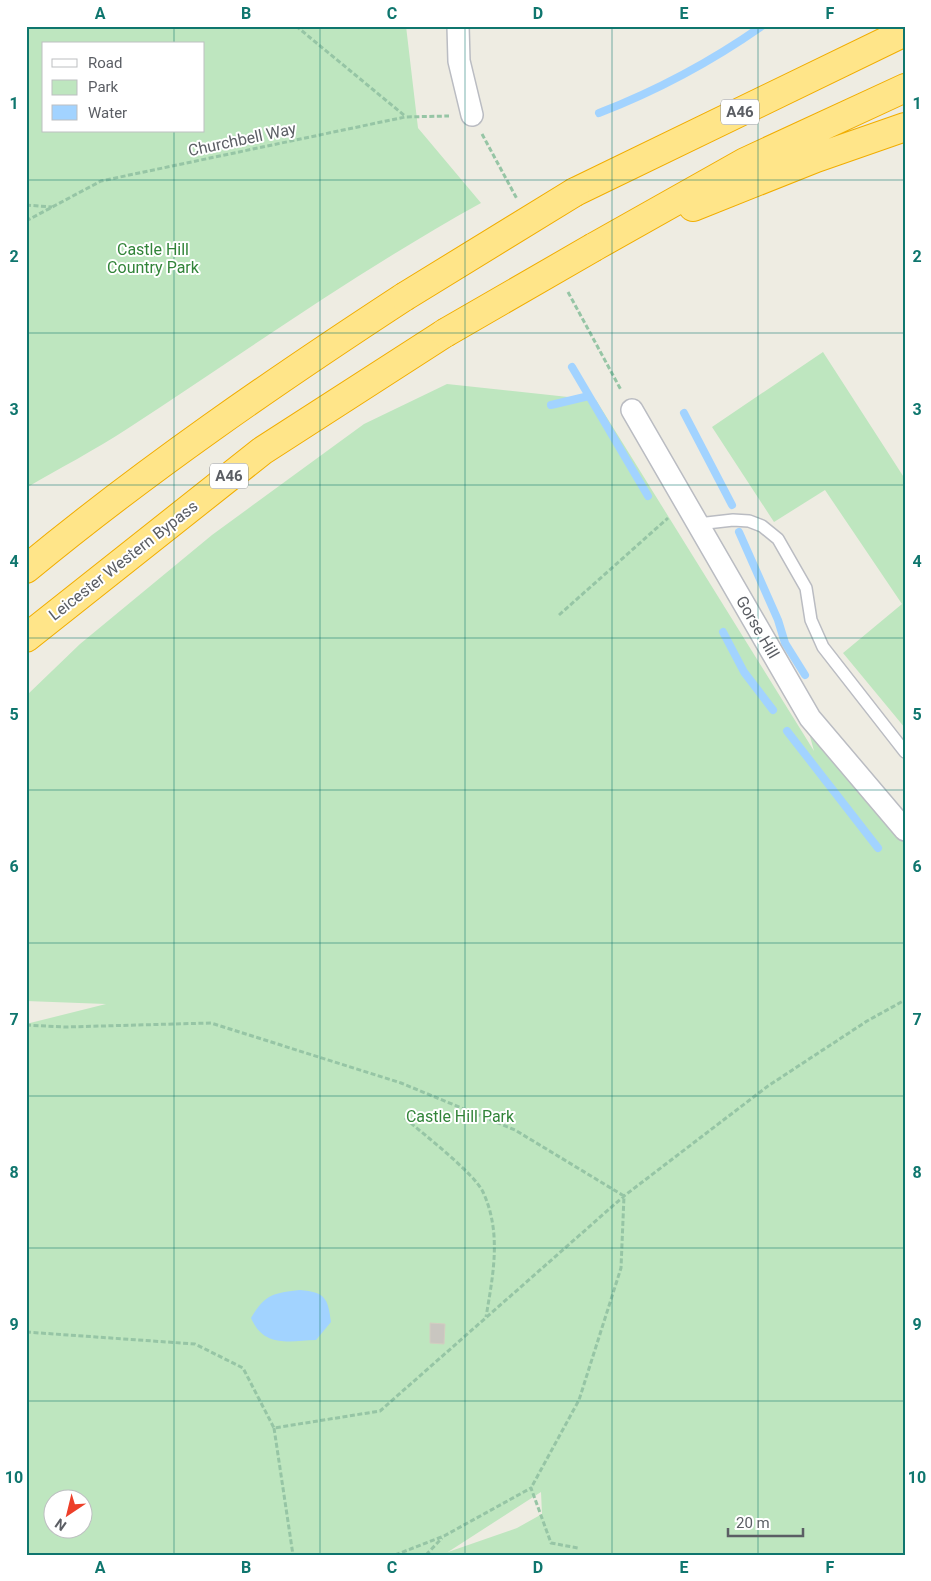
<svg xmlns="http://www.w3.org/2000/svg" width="931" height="1581" viewBox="0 0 931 1581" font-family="Roboto,sans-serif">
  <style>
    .green { fill: #bee6bf; fill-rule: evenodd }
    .water { fill: #a2d3ff }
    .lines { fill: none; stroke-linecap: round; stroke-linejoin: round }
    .stream { stroke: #a2d3ff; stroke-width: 8 }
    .building { fill: #c9c6c0; stroke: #d3cec1 }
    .lane-casing { stroke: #babcc2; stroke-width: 14 }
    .street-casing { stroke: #babcc2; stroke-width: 24 }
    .highway-casing { stroke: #f1ad00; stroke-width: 30 }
    .path { stroke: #96c5a5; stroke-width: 3; stroke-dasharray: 5 2.5; stroke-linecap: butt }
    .lane { stroke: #fff; stroke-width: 11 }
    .street { stroke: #fff; stroke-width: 21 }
    .highway { stroke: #ffe589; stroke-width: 28 }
    .highway-bridge-casing { stroke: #f1ad00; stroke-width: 30; stroke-linecap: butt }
    .highway-bridge { stroke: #ffe589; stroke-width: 28 }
    .grid { fill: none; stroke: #0f766e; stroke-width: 1; stroke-opacity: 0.55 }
    .labels { text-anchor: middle; stroke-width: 4; stroke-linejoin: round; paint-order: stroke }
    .shield { fill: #fff; stroke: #8c8e92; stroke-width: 1 }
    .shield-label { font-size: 15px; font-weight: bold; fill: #5b5e64 }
    .street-label { font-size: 16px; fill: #5b5e64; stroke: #fff }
    .park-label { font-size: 16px; fill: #328439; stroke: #fff }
    .neatline { fill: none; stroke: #0f766e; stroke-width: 2 }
    .grid-label { font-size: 16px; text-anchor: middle; font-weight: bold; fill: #0f766e }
  </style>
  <rect width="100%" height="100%" fill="#eeece2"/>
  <!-- green -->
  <path class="green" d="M 26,26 L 406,26 L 418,128 L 481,203 C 358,271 245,352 127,429 C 95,450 60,468 26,488 ZM 44,44 L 204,44 L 204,131 L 44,131 Z
    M 823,352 L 905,479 L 905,728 L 843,653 L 902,604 L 825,490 L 774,522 L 712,427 Z
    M 447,384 L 596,400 L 814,751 L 806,722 L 905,839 L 905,1555 L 26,1555 L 26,1024 L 106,1004 L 26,1001 L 26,696 L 80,644 L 212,535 L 364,424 ZM 541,1492 L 542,1514 L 517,1528 L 448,1552 ZM 52,1498 L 82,1498 L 82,1528 L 52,1528 Z"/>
  <!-- water -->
  <path class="water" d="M 300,1290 C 325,1292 328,1298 331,1322 L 316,1340 C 289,1341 264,1348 251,1318 C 265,1294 274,1293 300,1290 Z"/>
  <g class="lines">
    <!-- stream -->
    <path class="stream" d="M 599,113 C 656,91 712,61 762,26
      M 572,367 L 648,496
      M 551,405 L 589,396
      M 684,413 L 732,505
      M 739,532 L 778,620 L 785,643 L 805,675
      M 723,632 L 744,672 L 773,710
      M 787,731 L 878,848"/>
  </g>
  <!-- building -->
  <path class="building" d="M 430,1323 L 445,1324 L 444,1344 L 430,1343 Z"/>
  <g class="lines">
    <!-- lane casing -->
    <g class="lane-casing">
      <path id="lane" d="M 698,524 L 733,520 L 749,521 L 762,526 L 778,539 L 806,588 L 811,620 L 823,647 L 905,752"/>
    </g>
    <!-- street casing -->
    <g class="street-casing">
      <path id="street" d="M 458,26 L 459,61 L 472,115
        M 632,410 L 810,718 L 905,830"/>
    </g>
    <!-- highway casing -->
    <g class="highway-casing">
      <path id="highway" d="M 575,192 L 905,32
        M 693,207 L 816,158 L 905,127
        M 594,247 L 745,162 L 905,88
        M 26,569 C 146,470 274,382 404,297
        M 26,638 L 262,451 L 445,333"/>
    </g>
    <!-- path -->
    <path class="path" d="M 296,26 L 405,116
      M 482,134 L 517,199
      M 26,205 L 52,207
      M 26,221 L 101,181 L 405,117 L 449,116
      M 568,292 L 621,390
      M 559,615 L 668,518
      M 26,1025 L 65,1027 L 211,1023 L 401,1083 L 515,1130 L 624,1196 L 621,1268 L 579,1400 L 531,1488
      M 405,1118 C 423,1134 474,1173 483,1192 C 502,1233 493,1275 486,1317
      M 26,1332 L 195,1344 L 243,1368 L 274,1428 L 380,1411 L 624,1196 L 768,1086 L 867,1021 L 905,1000
      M 274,1428 L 293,1555
      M 395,1555 L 444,1536 L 531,1488 L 551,1543 L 578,1548
      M 426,1555 L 442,1538"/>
    <!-- lane -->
    <use href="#lane" class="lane"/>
    <!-- street -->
    <use href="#street" class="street"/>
    <!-- highway -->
    <use href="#highway" class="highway"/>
    <!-- highway-bridge casing -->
    <g class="highway-bridge-casing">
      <path id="highway-bridge" d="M 404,297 L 575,192
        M 445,333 L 594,247"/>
    </g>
    <!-- highway-bridge -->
    <use href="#highway-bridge" class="highway-bridge"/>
  </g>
  <!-- grid -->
  <path class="grid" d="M 174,26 L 174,44M 320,26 L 320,1555M 465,26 L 465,1555M 612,26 L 612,1555M 758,26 L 758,1555M 174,131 L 174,1555M 26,180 L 905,180M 26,333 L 905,333M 26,485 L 905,485M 26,638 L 905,638M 26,790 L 905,790M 26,943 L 905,943M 26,1096 L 905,1096M 26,1248 L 905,1248M 26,1401 L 905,1401"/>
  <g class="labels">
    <!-- shield labels -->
    <g class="shield">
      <rect x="721" y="99.5" width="38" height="25" rx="4"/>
      <rect x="210" y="463.5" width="38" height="25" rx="4"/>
    </g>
    <g class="shield-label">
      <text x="740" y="117">A46</text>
      <text x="229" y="481">A46</text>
    </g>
    <!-- street labels -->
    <g class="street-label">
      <text transform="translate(242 139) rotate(-12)" y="6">Churchbell Way</text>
      <text transform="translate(123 560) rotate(-38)" y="6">Leicester Western Bypass</text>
      <text transform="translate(758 627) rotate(60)" y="6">Gorse Hill</text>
    </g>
    <!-- park labels -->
    <g class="park-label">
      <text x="153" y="255">Castle Hill<tspan x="153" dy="18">Country Park</tspan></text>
      <text x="460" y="1122">Castle Hill Park</text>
    </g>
  </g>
  <!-- border -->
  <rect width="931" height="1581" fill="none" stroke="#ffffff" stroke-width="55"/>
  <!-- legend -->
  <rect x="42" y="42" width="162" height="90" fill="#ffffff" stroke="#bdbfc1"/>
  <rect x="52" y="59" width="25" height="8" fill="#ffffff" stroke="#bdbfc1"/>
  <text x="88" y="68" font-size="15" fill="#5b5e64">Road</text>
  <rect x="52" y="80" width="25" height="15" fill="#bee6bf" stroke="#bdbfc1"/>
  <text x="88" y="92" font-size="15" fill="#5b5e64">Park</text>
  <rect x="52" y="105" width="25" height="15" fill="#a2d3ff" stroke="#bdbfc1"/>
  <text x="88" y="118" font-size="15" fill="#5b5e64">Water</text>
  <!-- north arrow -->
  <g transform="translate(68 1514) rotate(215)"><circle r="24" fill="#ffffff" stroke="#bdbfc1"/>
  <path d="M0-4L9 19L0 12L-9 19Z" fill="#ed3f29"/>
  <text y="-8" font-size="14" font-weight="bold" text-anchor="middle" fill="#5b5e64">N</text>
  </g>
  <!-- scale -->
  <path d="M728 1528v8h75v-8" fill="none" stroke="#5b5e64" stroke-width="2.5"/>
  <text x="736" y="1528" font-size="15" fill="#5b5e64" stroke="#ffffff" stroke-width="4" paint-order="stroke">20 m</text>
  <rect x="28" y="28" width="876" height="1526" class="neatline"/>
  <g class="grid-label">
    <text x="100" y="19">A</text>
    <text x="246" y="19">B</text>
    <text x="392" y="19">C</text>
    <text x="538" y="19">D</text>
    <text x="684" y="19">E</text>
    <text x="830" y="19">F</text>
    <text x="14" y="109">1</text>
    <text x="917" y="109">1</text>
    <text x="14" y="262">2</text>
    <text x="917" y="262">2</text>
    <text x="14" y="415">3</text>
    <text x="917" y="415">3</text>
    <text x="14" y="567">4</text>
    <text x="917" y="567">4</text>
    <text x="14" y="720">5</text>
    <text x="917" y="720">5</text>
    <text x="14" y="872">6</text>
    <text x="917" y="872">6</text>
    <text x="14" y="1025">7</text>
    <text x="917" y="1025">7</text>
    <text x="14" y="1178">8</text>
    <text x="917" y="1178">8</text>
    <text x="14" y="1330">9</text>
    <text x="917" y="1330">9</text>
    <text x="14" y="1483">10</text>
    <text x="917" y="1483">10</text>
    <text x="100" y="1573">A</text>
    <text x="246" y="1573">B</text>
    <text x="392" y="1573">C</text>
    <text x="538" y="1573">D</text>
    <text x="684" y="1573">E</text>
    <text x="830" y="1573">F</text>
  </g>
</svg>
